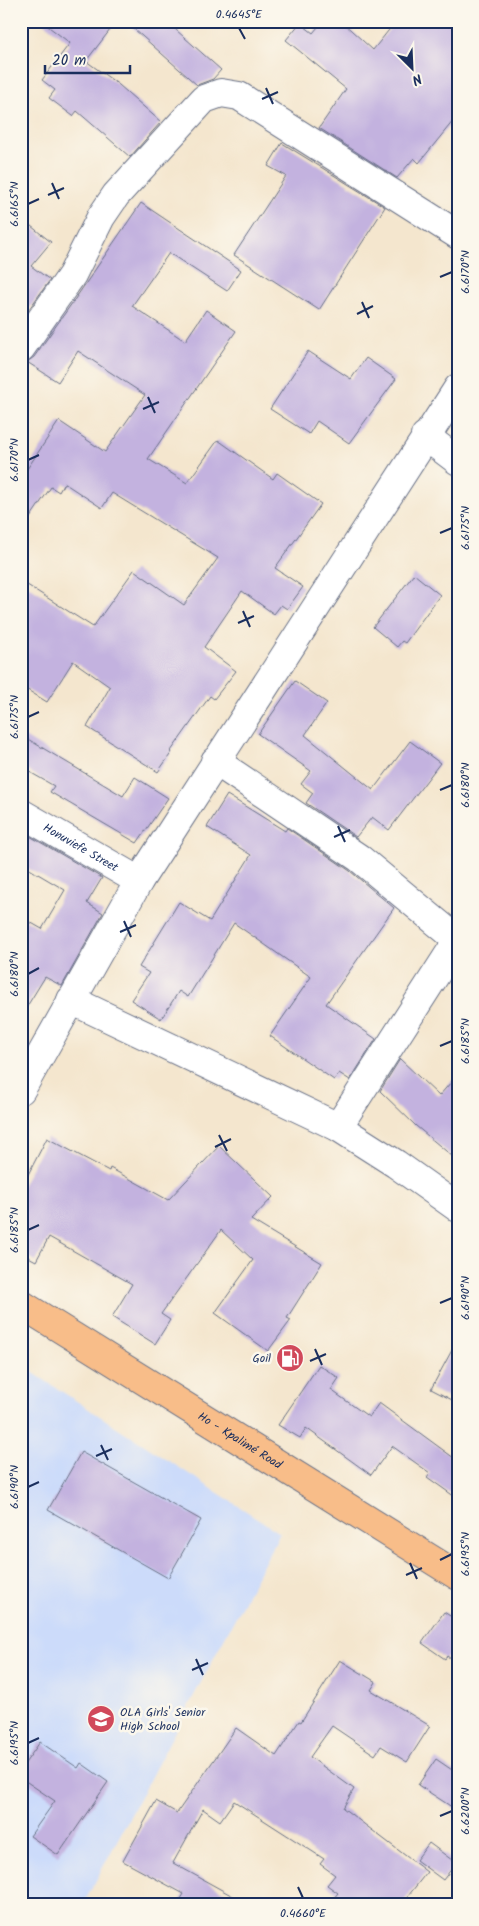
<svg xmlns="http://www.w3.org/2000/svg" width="479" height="1926" viewBox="0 0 479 1926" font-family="Kalam,sans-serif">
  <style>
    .built { fill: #ccdbfa }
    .building { fill: #c3b2df }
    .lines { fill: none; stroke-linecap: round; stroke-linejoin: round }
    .street-casing { stroke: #676f85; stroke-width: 30 }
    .primary-casing { stroke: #676f85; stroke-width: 30 }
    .street { stroke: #fff; stroke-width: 28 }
    .primary { stroke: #f8bd89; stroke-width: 28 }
    .ticks { fill: none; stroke: #1b2f5e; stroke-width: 2 }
    .labels { text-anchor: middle; stroke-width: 5; stroke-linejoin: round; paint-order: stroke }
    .street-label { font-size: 12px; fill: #1b2f5e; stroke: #fbf7ec }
    .poi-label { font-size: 12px; fill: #1b2f5e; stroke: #fbf7ec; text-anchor: end }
    .neatline { fill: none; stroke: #1b2f5e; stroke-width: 2 }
    .ticks-label { font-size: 12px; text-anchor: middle; fill: #1b2f5e }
  </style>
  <rect width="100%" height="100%" fill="#fbf7ec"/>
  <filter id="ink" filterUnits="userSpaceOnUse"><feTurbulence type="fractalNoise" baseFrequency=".02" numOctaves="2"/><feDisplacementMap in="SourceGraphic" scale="10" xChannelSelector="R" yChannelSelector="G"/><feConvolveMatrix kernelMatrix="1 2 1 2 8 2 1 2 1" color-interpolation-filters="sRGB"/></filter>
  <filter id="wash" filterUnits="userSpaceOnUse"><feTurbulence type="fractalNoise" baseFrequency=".0096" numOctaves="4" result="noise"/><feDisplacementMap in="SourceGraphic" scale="20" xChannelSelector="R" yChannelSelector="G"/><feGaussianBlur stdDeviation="1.12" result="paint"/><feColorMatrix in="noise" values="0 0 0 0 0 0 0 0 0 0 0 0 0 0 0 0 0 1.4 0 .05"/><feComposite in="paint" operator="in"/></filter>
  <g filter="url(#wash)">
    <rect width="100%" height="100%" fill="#f4e6ce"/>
    <!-- built -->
    <path class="built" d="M 21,1365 L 280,1533 L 83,1905 L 21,1905 Z"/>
    <g id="blocks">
      <!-- building -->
      <path class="building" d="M 41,21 L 117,21 L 86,61 L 119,85 L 161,122 L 130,157 L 77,111 L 73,116 L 49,98 L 55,90 L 42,80 L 70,43 Z
        M 125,21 L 166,21 L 221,70 L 213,79 L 197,85 Z
        M 323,21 L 341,21 L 373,50 L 396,21 L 458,21 L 458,115 L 419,163 L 414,158 L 397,178 L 319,128 L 346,89 L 286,40 L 300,23 L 313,33 Z
        M 282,143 L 385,207 L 319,310 L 234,255 L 286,176 L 268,166 Z
        M 141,203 L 241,270 L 227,291 L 169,253 L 132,306 L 185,341 L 206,310 L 236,331 L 148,459 L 187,483 L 218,440 L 273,479 L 277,473 L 321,504 L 275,568 L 303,587 L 287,609 L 281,605 L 274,614 L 242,591 L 204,647 L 236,671 L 214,699 L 210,696 L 171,751 L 172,752 L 158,772 L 87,727 L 110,687 L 73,661 L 47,702 L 21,686 L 21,581 L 93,627 L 134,570 L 184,605 L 218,558 L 112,493 L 102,508 L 64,483 L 59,492 L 51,487 L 21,531 L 21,478 L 59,421 L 105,452 L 145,395 L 78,351 L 58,382 L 27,362 L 34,357 L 75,299 Z
        M 21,218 L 51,242 L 31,266 L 50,280 L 21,320 Z
        M 308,351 L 351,379 L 366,358 L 396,379 L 349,443 L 317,421 L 309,434 L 270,409 Z
        M 414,574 L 440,595 L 405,643 L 402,641 L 397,647 L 373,627 Z
        M 295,681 L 327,703 L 305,735 L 373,790 L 410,741 L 440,763 L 389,830 L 372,817 L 356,837 L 306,803 L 313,793 L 301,784 L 311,771 L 258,734 Z
        M 21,735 L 123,796 L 135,777 L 168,798 L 137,843 L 50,792 L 54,786 L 21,767 Z
        M 227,795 L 285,831 L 287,828 L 350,871 L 394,908 L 326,1004 L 376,1039 L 350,1080 L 339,1073 L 334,1080 L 270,1036 L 311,977 L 234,923 L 188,997 L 179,991 L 161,1019 L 131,1000 L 149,973 L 139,967 L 179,902 L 210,921 L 251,855 L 207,827 Z
        M 21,831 L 102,878 L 87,903 L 103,913 L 62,986 L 45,977 L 21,1016 L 21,917 L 42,929 L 65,890 L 21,864 Z
        M 400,1059 L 439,1096 L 458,1074 L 458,1161 L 416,1126 L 380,1091 Z
        M 47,1138 L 109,1171 L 110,1168 L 168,1200 L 219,1146 L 273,1197 L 251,1220 L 322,1263 L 287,1318 L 291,1320 L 268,1351 L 215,1313 L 253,1260 L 221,1230 L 161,1314 L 170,1320 L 155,1344 L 112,1317 L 132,1284 L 49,1237 L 36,1261 L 21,1253 L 21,1188 Z
        M 458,1339 L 458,1403 L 431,1389 Z
        M 319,1365 L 339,1378 L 331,1390 L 369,1417 L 379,1403 L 458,1461 L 458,1499 L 427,1477 L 430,1473 L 392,1446 L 371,1475 L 306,1428 L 300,1438 L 278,1425 Z
        M 81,1452 L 201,1520 L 168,1578 L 48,1510 Z
        M 444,1612 L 458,1621 L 458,1664 L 447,1656 L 445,1659 L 422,1643 Z
        M 340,1660 L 376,1682 L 371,1690 L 430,1726 L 407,1762 L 381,1746 L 375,1755 L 332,1726 L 310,1757 L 354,1789 L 343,1808 L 427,1872 L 401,1905 L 328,1905 L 338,1893 L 327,1885 L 335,1875 L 320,1864 L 324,1859 L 234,1801 L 220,1821 L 203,1809 L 173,1863 L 249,1905 L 177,1905 L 184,1894 L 123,1861 L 156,1801 L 177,1813 L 236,1728 L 276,1756 L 299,1721 L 301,1722 Z
        M 40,1742 L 78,1768 L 81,1763 L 108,1782 L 58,1855 L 30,1836 L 55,1801 L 21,1778 L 21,1769 Z
        M 436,1759 L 458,1774 L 458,1811 L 418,1785 Z
        M 429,1843 L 456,1863 L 443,1880 L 416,1860 Z"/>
    </g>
  </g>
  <g filter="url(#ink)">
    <use href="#blocks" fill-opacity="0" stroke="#676f85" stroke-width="1"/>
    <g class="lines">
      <!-- street casing -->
      <g class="street-casing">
        <g id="street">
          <path d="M 21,348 L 72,275 L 101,217 L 116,195 L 204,99 L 221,93 L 239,96 L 458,235"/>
          <path d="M 425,436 L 458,461"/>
          <path d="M 215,761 L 359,858 L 458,940"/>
          <path id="s1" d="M 21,813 L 139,881"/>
          <path d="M 71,1000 L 338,1127 L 396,1164 L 458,1208"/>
          <path d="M 21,1090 L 139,881 L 458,388"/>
          <path d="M 338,1127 L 458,940"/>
        </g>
      </g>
      <!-- primary casing -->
      <g class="primary-casing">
        <g id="primary">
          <path id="s2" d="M 21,1304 L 458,1576"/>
        </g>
      </g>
      <!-- street -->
      <use href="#street" class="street"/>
      <!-- primary -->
      <use href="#primary" class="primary"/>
    </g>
  </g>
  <!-- ticks -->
  <path class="ticks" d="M 239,28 L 245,39M 266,88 L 273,104M 262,99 L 278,92M 52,183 L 59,199M 48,195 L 64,188M 28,204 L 39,199M 440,277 L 452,272M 362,302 L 369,318M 357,314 L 373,306M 148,397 L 155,413M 143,409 L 159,402M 28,460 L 39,455M 440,533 L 452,528M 243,611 L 250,627M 238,623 L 254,616M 28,717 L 39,712M 440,790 L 452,785M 338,826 L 345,842M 334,837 L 350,830M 124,921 L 131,937M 120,932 L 136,925M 28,974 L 39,968M 440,1046 L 452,1041M 219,1135 L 227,1151M 215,1147 L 231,1139M 28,1230 L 39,1225M 440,1303 L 452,1298M 315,1349 L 322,1365M 310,1361 L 326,1354M 101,1445 L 108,1460M 96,1456 L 112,1449M 28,1487 L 39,1482M 440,1560 L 452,1554M 410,1563 L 417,1579M 406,1575 L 422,1568M 196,1659 L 203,1675M 192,1670 L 208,1663M 28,1743 L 39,1738M 440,1816 L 452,1811M 298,1887 L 303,1898"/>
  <!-- icons -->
  <defs>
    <g id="fuel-disc" transform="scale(1.4375)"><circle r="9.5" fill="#d1495b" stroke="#fbf7ec"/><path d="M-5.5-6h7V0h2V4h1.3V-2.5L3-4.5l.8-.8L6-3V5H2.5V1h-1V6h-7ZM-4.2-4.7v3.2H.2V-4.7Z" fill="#fff"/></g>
    <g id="school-disc" transform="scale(1.4375)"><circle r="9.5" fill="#d1495b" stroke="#fbf7ec"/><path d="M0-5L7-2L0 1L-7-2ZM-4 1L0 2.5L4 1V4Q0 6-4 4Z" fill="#fff"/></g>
  </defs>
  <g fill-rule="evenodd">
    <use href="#fuel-disc" x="290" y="1358"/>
    <use href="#school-disc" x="101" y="1719"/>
  </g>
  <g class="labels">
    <!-- street labels -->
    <g class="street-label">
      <text dy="4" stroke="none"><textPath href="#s1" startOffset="69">Honuviefe Street</textPath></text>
      <text dy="4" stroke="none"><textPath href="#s2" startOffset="258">Ho - Kpalimé Road</textPath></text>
    </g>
    <!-- poi labels -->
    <g class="poi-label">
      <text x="271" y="1362">Goil</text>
      <text x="120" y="1716" text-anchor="start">OLA Girls' Senior<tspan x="120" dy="14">High School</tspan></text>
    </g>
  </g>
  <!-- margin -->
  <rect width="479" height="1926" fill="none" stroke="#fbf7ec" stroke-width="55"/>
  <!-- north arrow -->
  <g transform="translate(412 68) rotate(156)" stroke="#fbf7ec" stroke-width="4" paint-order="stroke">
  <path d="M0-4L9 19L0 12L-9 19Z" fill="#1b2f5e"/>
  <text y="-8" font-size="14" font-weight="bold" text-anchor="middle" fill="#1b2f5e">N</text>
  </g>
  <!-- scale -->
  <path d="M45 65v8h85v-8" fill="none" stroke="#1b2f5e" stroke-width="2.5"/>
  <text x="52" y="65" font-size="15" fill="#1b2f5e" stroke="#fbf7ec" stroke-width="4" paint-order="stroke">20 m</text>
  <rect x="28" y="28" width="424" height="1870" class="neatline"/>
  <g class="ticks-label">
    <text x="239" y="18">0.4645°E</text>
    <text transform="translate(14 204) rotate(-90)" y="4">6.6165°N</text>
    <text transform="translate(465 272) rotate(-90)" y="4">6.6170°N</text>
    <text transform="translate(14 460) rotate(-90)" y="4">6.6170°N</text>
    <text transform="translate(465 528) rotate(-90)" y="4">6.6175°N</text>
    <text transform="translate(14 717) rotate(-90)" y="4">6.6175°N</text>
    <text transform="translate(465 785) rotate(-90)" y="4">6.6180°N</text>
    <text transform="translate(14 974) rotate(-90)" y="4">6.6180°N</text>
    <text transform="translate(465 1041) rotate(-90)" y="4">6.6185°N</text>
    <text transform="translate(14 1230) rotate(-90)" y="4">6.6185°N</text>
    <text transform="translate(465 1298) rotate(-90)" y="4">6.6190°N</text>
    <text transform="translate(14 1487) rotate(-90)" y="4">6.6190°N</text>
    <text transform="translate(465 1554) rotate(-90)" y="4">6.6195°N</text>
    <text transform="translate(14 1743) rotate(-90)" y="4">6.6195°N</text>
    <text transform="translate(465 1811) rotate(-90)" y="4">6.6200°N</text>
    <text x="303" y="1917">0.4660°E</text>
  </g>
</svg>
